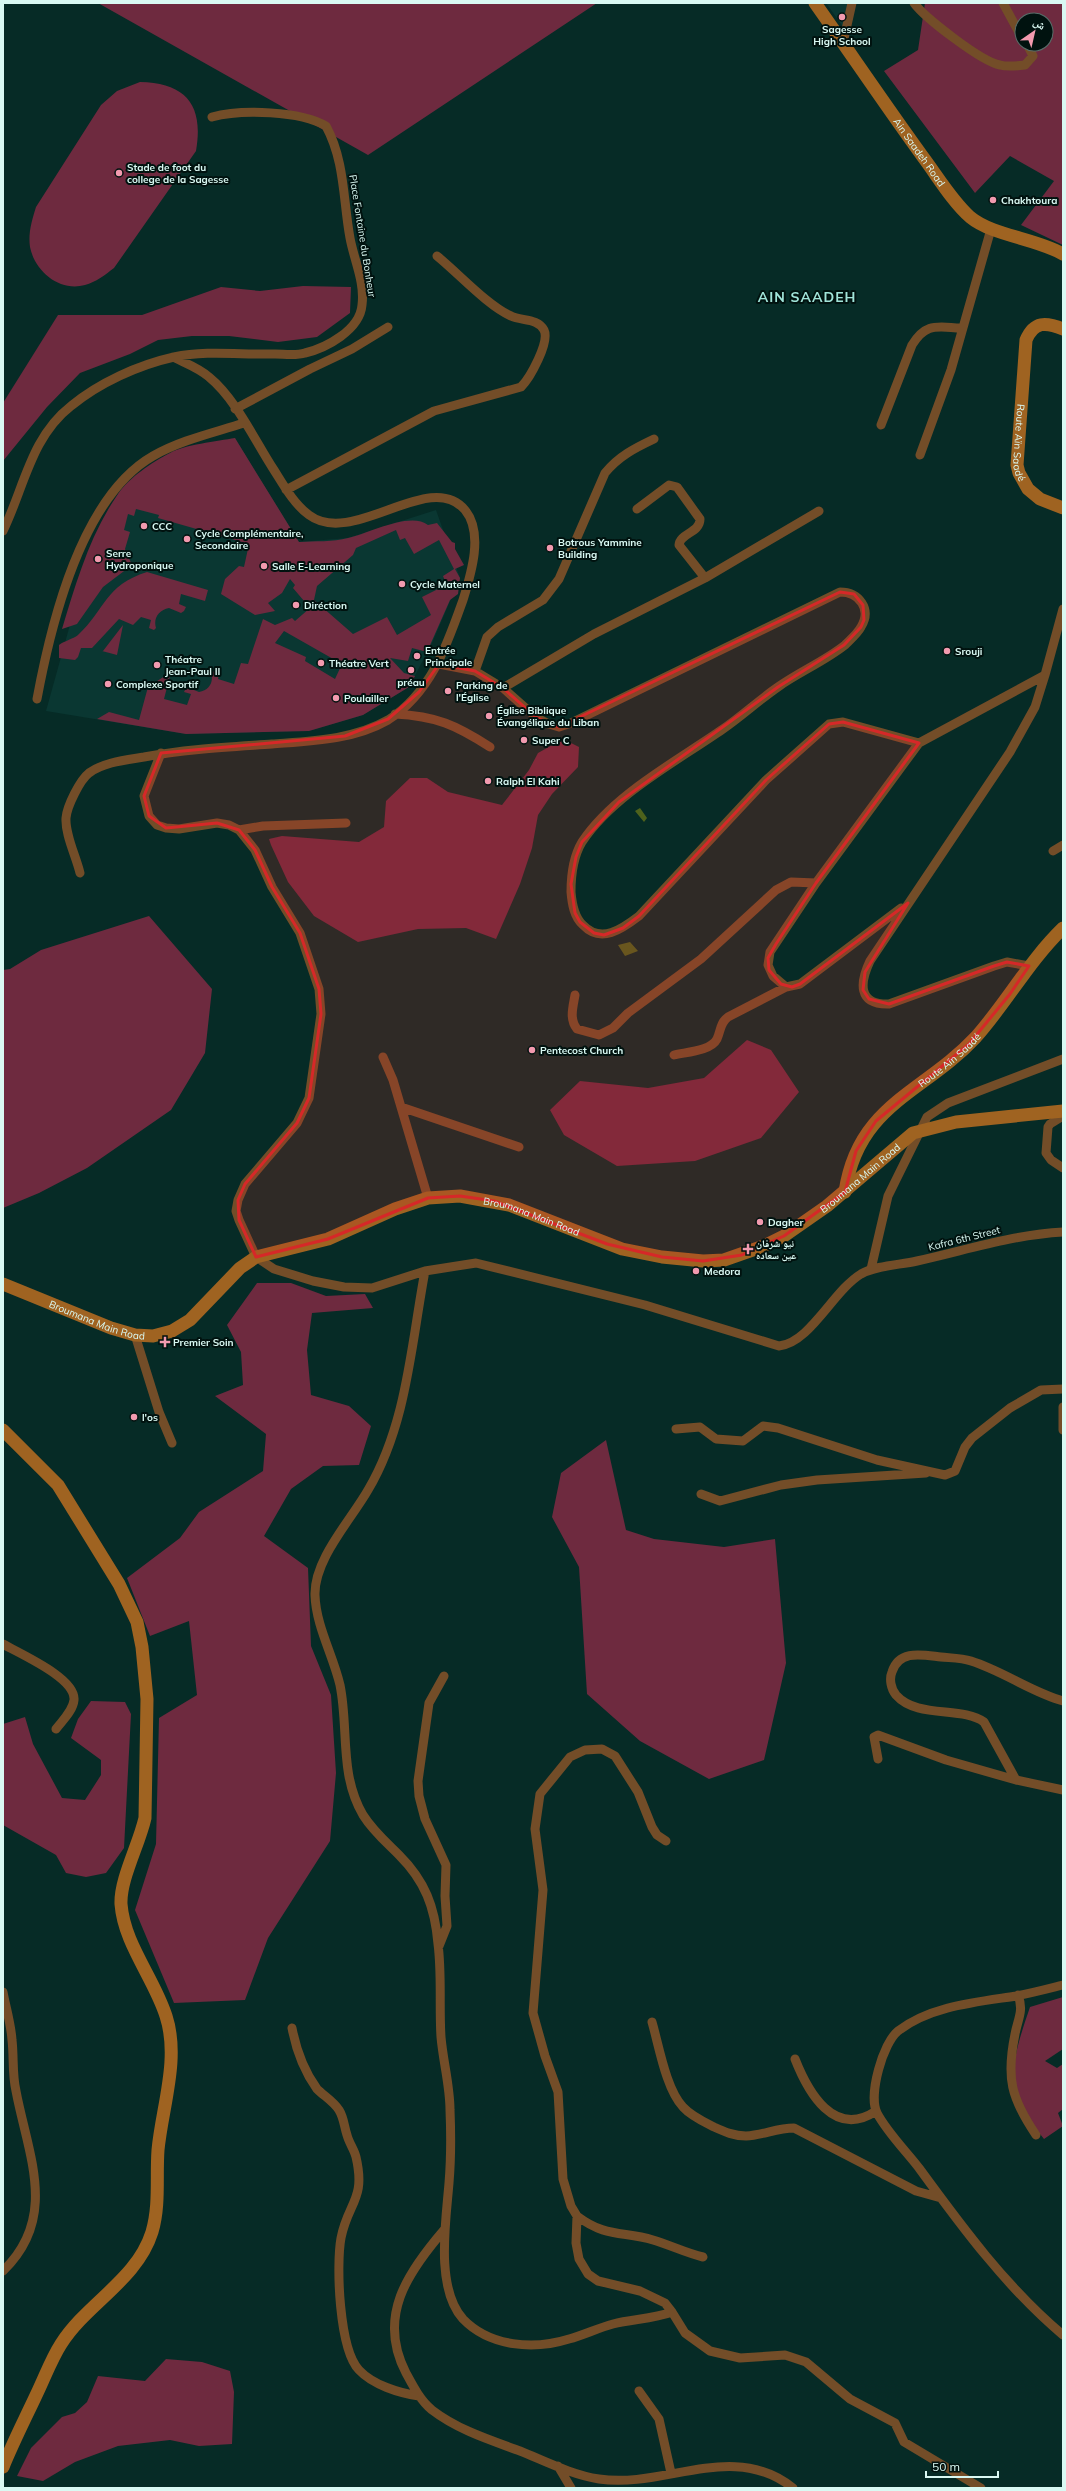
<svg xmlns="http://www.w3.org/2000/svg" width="1066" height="2491" viewBox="0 0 1066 2491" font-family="Mulish,'Noto Naskh Arabic',sans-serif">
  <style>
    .built { fill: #0a3732 }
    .green { fill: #6e2a3f; fill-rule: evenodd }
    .water { fill: #4e621c }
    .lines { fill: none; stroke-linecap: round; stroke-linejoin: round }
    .street { stroke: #734d28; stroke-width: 9 }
    .secondary { stroke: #9f6321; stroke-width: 13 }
    .marked { fill: #d62828; fill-opacity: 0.2; stroke: #d62828; stroke-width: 3; stroke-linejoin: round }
    .poi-dot { fill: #f29aaf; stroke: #00120f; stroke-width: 1.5 }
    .labels { text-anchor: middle; stroke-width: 4; stroke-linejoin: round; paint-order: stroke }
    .poi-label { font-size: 10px; font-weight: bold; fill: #d9f9f3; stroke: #00120f; text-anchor: start }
    .street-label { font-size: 10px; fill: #d9f9f3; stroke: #00120f }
    .district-label { font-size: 14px; font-weight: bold; letter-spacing: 1px; fill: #a1e4d9; stroke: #00120f }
  </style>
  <rect width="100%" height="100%" fill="#062b26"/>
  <!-- built -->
  <path class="built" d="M 826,3 L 851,3 L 846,31 Z
    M 235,438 L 299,542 L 348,538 L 436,510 L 460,578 L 432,643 L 409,687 L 363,715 L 309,731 L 186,734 L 46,711 L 83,578 L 125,491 Z"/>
  <!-- green -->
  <path class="green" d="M 98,3 L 597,3 L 368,155 Z
    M 925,3 L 1063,3 L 1063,245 L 1021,225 L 1054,181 L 1010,156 L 975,193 L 884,71 L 918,50 ZM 1022,20 L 1046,20 L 1046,44 L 1022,44 Z
    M 140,82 C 186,83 204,105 196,151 L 114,268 C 105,275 96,282 85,285 C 60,292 35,272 30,247 C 28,233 32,220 36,207 L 101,105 L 117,91 Z
    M 303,286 L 351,287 L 350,313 L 317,337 L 278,342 L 229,336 L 192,336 L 158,340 L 130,354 L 80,373 L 47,407 L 3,461 L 3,403 L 58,315 L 142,315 L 221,287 L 260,291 Z
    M 235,438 L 299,542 C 315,541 333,542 348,538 C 368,534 410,511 428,525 L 437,523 L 452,542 L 455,543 L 455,549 L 464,565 L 455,569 L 460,578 L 458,594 L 450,600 L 427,652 L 412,648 L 408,661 L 390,658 L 404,673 L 415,676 L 409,687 L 363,715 L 309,731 L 186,734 L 97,719 L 109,712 L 139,720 L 148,687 L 171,672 L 164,699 L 187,705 L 191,694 L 184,692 L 185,690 L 189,688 L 199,692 C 209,690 214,683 211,672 L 220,671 L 218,679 L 234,684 L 241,663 L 248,664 L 263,619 L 275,625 L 292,618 L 295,621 L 310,608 L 293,588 L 295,585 L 290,579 L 282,593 L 268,603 L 275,611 L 255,615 L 221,594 L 225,579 L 239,566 L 244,567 L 249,544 L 158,518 L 159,515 L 136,509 L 134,516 L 128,514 L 124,530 L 130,532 L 125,549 L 132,565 L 103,587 L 77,624 L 62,629 C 76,583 90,534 118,494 C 129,478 152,462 170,453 C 183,445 218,441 235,438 ZM 396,530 L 400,540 L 405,538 L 414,554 L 439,540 L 454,569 L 443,576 L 445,581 L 436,586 L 438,589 L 422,597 L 431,615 L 397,635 L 387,617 L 353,634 L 314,600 L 317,586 L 353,555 L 356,548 ZM 284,631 L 342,664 L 335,679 L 305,661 L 306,657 L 275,643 Z
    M 147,572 L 208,590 L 205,601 L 181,594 L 179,604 L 186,607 L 184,611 L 181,613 L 169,608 C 159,610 153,618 156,628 L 154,630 L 149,628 L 151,620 L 141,617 L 133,625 L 119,619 L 92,648 L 81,648 L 78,657 L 75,660 L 59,658 L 59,645 C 64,641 73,639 78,635 C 105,610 105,585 147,572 Z
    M 123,625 L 117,655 L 102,651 L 103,651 Z
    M 563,739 L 579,747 L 578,767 L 552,794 L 538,815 L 532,848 L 520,884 L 496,939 L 466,928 L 418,929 L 358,942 L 314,916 L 288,882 L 271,845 L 269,839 L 282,836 L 359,842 L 384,827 L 386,801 L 410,778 L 427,778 L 448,792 L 502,805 L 529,770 L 538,753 Z
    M 149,916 L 212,989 L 205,1053 L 171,1110 L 87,1168 L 39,1193 L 3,1208 L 3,970 L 10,969 L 41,950 Z
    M 747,1040 L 771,1050 L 799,1092 L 761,1138 L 695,1161 L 617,1166 L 564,1135 L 550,1110 L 580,1081 L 648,1088 L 704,1078 Z
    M 257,1283 L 291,1283 L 326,1296 L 365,1294 L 373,1308 L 312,1313 L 307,1350 L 311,1395 L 349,1406 L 371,1426 L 359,1465 L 323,1466 L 291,1489 L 264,1536 L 308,1568 L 311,1646 L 331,1695 L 336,1773 L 330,1841 L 268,1938 L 245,2000 L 174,2003 L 135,1910 L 156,1844 L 159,1718 L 197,1695 L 189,1621 L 150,1636 L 127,1578 L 180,1538 L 199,1512 L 263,1471 L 266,1434 L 215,1396 L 243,1385 L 241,1352 L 227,1325 Z
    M 606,1440 L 626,1530 L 654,1539 L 724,1547 L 775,1539 L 786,1663 L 764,1760 L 709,1779 L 640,1741 L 587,1694 L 579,1567 L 552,1517 L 561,1473 Z
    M 91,1701 L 125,1702 L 131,1714 L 124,1848 L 106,1873 L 86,1877 L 66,1873 L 56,1855 L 3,1825 L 3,1724 L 25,1717 L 33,1744 L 62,1798 L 85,1800 L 101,1775 L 101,1760 L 71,1738 L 78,1719 Z
    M 1063,1997 L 1063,2049 L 1045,2061 L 1057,2068 L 1063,2064 L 1063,2109 L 1058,2113 L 1063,2126 L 1044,2139 C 1036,2128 1026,2118 1020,2106 C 1005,2076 1020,2037 1030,2007 Z
    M 166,2359 L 202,2362 L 230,2371 L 234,2392 L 232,2444 L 199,2446 L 170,2440 L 118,2446 L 75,2462 L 43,2481 L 17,2476 L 31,2448 L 62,2417 L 75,2413 L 87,2402 L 98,2376 L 145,2381 Z"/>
  <!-- water -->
  <path class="water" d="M 640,808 L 647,818 L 644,822 L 635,811 Z
    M 630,942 L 638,951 L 625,956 L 618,945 Z"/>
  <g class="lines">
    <!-- street -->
    <path class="street" d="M 914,3 C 925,18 982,62 1000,65 C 1007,67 1017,66 1025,65 L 1033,56 L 1027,44
      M 1003,3 L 1022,38
      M 843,43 L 852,3
      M 235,409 L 310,369 L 352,349 L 388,327
      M 881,425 L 912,345 C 926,322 937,327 961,328
      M 920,455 L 951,370 L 991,229
      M 286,490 L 434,411 L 521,387 C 530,378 550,342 544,330 C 538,318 521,321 511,316 C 488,306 458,273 437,256
      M 637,509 L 669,485 L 677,487 L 700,519 C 700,533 680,533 679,545 L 705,578
      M 3,531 C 24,488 31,437 71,406 C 99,383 138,365 174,357 C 207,350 241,355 275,354 C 284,354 296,356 305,353 C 326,348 360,330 362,305 C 365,282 354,260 350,238 C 343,200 345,161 326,126 C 301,111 241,109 212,117
      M 439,664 L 475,671 L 503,688 L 537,718 L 549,724 L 559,727 L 571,723 L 840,592 C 859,592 872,609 861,627 C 858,633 850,640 845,645 C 825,661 799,672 778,687 C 759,700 742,716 723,729 C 677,761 613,795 582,842 C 573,857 571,875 571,892 C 572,904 574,917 583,925 C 601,944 622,929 639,916 L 766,780 L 829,724 L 843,722 L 919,743 L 1045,675 L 1063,609
      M 475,671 L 487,637 L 498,627 L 543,600 L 559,579 L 605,473 C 619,456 635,448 654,439
      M 503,688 L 594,634 L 705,578 L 819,511
      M 37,699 C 51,624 81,497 153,456 C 181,440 213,433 244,423
      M 395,714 C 436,716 456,725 490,747
      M 161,753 L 144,796 L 149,816 L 157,825 L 166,828 L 179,829 L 217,823 L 229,825 L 239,830 L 255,850 L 272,887 L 300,933 L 319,989 L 321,1014 L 309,1098 L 297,1123 L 245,1184 L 238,1200 L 236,1211 L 239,1220 L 256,1257 L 274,1269 L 313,1281 L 344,1287 L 372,1288 L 425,1271 L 476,1263 L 645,1305 L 779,1346 C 810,1343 833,1291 861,1274 C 877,1265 900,1265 917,1261 C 967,1250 1011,1235 1063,1232
      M 239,830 L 263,826 L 346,823
      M 1053,851 L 1063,845
      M 80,873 C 76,856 65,835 66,818 C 67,806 80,780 89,773 C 104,762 126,760 144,757 C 186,749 229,747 272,744 C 311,741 353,740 388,720 C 431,693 447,645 463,600 C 471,574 484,533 465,510 C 430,468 353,548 309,515 C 294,504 284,486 274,470 C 255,441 236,399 209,377 C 199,368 185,363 173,357
      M 901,908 L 800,984 L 786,987 L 773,976 L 768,965 L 770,952 L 816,883 L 919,743
      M 1029,966 L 1007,962 L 994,966 L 889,1004 C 857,1005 860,982 870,961 L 1010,752 L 1035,707 L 1045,675
      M 575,995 C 573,1007 569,1019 577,1029 L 599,1035 L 613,1028 L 628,1013 L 701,959 L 776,890 L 791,882 L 816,883
      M 674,1055 C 686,1052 711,1051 717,1039 C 721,1030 720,1023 728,1017 L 786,987
      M 383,1057 L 393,1080 L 428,1198
      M 401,1107 L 519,1147
      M 1063,1116 L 1050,1124 L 1048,1127 L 1046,1153 L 1051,1160 L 1063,1168
      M 871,1269 L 888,1196 L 927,1117 L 948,1103 L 1063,1059
      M 425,1271 C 411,1345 407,1424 368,1490 C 351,1520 314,1559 315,1595 C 316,1626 333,1655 340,1685 C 349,1729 339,1774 363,1815 C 373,1831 386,1842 399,1855 C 425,1881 435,1907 438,1944 C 442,1975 439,2006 441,2037 C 443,2061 450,2086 450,2110 C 451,2134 451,2159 449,2183 C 446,2221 435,2288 463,2319 C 490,2347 534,2350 569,2339 C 584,2335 598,2328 613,2324 C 633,2319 653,2319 672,2312 L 665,2303 L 640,2291 L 598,2281 L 588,2274 L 579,2259 L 576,2243 L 577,2216 L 571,2206 L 563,2179 L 558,2092 L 545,2056 L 533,2013 L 543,1890 L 535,1829 L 540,1794 L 570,1757 L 585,1750 L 602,1749 L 615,1756 L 638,1792 L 652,1827 L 657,1835 L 666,1841
      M 135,1335 L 159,1412 L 172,1443
      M 1063,1407 L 1063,1430
      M 676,1429 L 700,1427 L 716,1439 L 743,1441 L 763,1426 L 778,1428 L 877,1460 L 945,1475 L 955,1471 L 965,1447 L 972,1438 L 1010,1408 L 1041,1390 L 1063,1389
      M 701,1494 L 720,1501 L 781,1485 L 817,1480 L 926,1473
      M 3,1644 C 20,1654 76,1678 74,1700 C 73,1711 62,1721 56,1729
      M 878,1759 L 874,1737 L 878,1735 L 946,1760 L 1016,1780 L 1063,1790
      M 1016,1780 L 984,1722 C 962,1706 917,1719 896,1695 C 891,1689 889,1679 892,1672 C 899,1649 923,1655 941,1657 C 951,1658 962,1658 971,1661 C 1003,1671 1031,1692 1063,1701
      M 439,1946 L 447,1926 L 445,1896 L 446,1865 L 425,1819 L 419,1796 L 418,1781 L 429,1703 L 444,1676
      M 1063,1985 C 1047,1989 1032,1993 1016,1996 C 977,2002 930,2006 898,2031 C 883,2043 868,2095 877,2113 C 887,2132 905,2150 919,2168 C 962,2227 1007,2288 1063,2335
      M 3,1992 C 6,2008 11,2024 12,2040 C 14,2057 12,2074 16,2091 C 28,2155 59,2217 3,2271
      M 1018,1995 C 1024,2011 1018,2018 1015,2034 C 1006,2078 1011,2098 1036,2135
      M 652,2022 C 659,2046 666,2089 683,2107 C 691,2116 704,2122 714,2127 C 725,2132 734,2136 746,2136 C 763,2135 777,2128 794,2128 L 916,2191 L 941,2198
      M 292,2028 C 296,2049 304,2071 317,2089 C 324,2096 333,2101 339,2110 C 344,2118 344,2126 347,2135 C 349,2143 354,2149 356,2157 C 366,2200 348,2202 341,2238 C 336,2265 339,2349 359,2370 C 373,2385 399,2393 419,2396
      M 795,2059 C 808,2092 834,2139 876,2111
      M 577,2216 C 606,2238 623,2231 653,2240 C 670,2245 686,2253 703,2257
      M 444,2230 C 407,2273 377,2317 406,2373 C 413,2386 420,2400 432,2410 C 458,2430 490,2440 520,2451 C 545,2461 572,2475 599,2479 C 665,2489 733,2440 793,2488
      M 672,2312 L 685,2333 L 710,2351 L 740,2358 L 785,2355 L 806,2362 L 850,2399 L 895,2423 L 904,2442 L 981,2488
      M 639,2391 L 659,2419 L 671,2473
      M 558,2466 L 571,2488"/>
    <!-- secondary -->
    <g class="secondary">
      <path id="s1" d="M 815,3 C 851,54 886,106 923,157 C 938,177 952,201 970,217 C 993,236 1035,238 1063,254"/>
      <path id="s2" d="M 1063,329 C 1046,322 1034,321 1026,340 L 1017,465 L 1019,473 L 1028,489 L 1040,499 L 1063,508"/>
      <path id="s3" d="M 845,1192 C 858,1104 924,1093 976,1037 C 1007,1002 1029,961 1063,928"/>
      <path id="s4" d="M 3,1284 L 111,1328 L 135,1335 L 153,1336 L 172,1331 L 190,1320 L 240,1268 L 256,1257 L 328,1239 L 395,1209 L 428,1198 L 460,1196 L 509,1205 L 622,1249 L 662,1257 L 703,1261 L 724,1260 L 764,1246 L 784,1236 L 827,1206 L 913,1133 L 956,1122 L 1063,1111"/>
      <path d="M 3,1430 L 58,1485 L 119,1584 L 137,1622 L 142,1647 L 147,1699 L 145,1818 C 139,1845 120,1879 121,1904 C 124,1944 154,1978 166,2016 C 180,2059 162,2107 158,2150 C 156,2177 160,2205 152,2232 C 137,2280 87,2303 61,2344 C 52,2358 46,2374 39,2389 C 27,2415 14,2440 3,2467"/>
    </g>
  </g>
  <!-- marked area -->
  <path class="marked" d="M 840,592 L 854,594 L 863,605 L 864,620 L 861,627 L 844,645 L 778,687 L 619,802 L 582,842 L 576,857 L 571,884 L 575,913 L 580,922 L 594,933 L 604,935 L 623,928 L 639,916 L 766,780 L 829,724 L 843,722 L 919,743 L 816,883 L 776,944 L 768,958 L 769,970 L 781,984 L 792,987 L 800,984 L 908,903 L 865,972 L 863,990 L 869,999 L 889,1004 L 994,966 L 1007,962 L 1029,966 L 1010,994 L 969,1044 L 876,1121 L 856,1151 L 845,1192 L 784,1236 L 742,1255 L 703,1261 L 662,1257 L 607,1244 L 494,1201 L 460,1196 L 428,1198 L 328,1239 L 256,1257 L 239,1220 L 238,1200 L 245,1184 L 297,1123 L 309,1098 L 321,1014 L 319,989 L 300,933 L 272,887 L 255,850 L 239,830 L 217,823 L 166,828 L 149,816 L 144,796 L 161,753 L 345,736 L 388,719 L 419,692 L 439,664 L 475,671 L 503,688 L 537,718 L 559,727 Z"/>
  <!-- markers -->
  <g class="poi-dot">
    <circle cx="842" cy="17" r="4"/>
    <circle cx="119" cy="173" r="4"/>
    <circle cx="993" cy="200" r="4"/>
    <circle cx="144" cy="526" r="4"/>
    <circle cx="187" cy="539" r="4"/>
    <circle cx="550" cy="548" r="4"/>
    <circle cx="98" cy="559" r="4"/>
    <circle cx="264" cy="566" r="4"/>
    <circle cx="402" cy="584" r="4"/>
    <circle cx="296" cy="605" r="4"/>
    <circle cx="947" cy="651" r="4"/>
    <circle cx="417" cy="656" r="4"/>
    <circle cx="321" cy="663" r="4"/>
    <circle cx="157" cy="665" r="4"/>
    <circle cx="411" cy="670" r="4"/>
    <circle cx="108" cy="684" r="4"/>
    <circle cx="448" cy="691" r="4"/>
    <circle cx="336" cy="698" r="4"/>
    <circle cx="489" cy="716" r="4"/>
    <circle cx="524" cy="740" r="4"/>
    <circle cx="488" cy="781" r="4"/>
    <circle cx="532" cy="1050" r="4"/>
    <circle cx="760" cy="1222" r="4"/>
    <path d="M746 1243h4v4h4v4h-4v4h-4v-4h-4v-4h4z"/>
    <circle cx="696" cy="1271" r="4"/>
    <path d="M163 1336h4v4h4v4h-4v4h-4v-4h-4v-4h4z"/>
    <circle cx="134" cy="1417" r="4"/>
  </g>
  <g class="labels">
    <!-- poi labels -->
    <g class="poi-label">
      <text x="842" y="33" text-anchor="middle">Sagesse<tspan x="842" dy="12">High School</tspan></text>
      <text x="127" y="171">Stade de foot du<tspan x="127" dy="12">college de la Sagesse</tspan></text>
      <text x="1001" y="204">Chakhtoura</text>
      <text x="152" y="530">CCC</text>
      <text x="195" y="537">Cycle Complémentaire,<tspan x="195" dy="12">Secondaire</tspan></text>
      <text x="558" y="546">Botrous Yammine<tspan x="558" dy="12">Building</tspan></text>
      <text x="106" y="557">Serre<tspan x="106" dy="12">Hydroponique</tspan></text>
      <text x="272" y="570">Salle E-Learning</text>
      <text x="410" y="588">Cycle Maternel</text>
      <text x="304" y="609">Diréction</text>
      <text x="425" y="654">Entrée<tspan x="425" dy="12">Principale</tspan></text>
      <text x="955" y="655">Srouji</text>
      <text x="165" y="663">Théatre<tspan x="165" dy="12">Jean-Paul II</tspan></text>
      <text x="329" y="667">Théatre Vert</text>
      <text x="411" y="686" text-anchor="middle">préau</text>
      <text x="116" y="688">Complexe Sportif</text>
      <text x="456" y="689">Parking de<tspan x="456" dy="12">l'Église</tspan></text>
      <text x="344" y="702">Poulailler</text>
      <text x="497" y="714">Église Biblique<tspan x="497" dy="12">Évangélique du Liban</tspan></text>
      <text x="532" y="744">Super C</text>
      <text x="496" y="785">Ralph El Kahi</text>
      <text x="540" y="1054">Pentecost Church</text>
      <text x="768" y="1226">Dagher</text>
      <text x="756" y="1247">نيو شرفان<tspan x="756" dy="12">عين سعاده</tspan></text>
      <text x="704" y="1275">Medora</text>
      <text x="173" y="1346">Premier Soin</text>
      <text x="142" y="1421">l'os</text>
    </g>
    <!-- street labels -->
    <g class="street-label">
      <text dy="4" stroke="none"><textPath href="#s1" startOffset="182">Ain Saadeh Road</textPath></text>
      <text transform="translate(363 236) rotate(81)" y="4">Place Fontaine du Bonheur</text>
      <text dy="4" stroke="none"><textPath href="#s2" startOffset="148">Route Aïn Saadé</textPath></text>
      <text dy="4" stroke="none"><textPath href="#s3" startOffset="174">Route Aïn Saadé</textPath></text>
      <text dy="4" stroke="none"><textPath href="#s4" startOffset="941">Broumana Main Road</textPath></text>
      <text dy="4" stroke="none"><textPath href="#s4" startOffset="581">Broumana Main Road</textPath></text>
      <text transform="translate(964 1238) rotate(-14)" y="4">Kafra 6th Street</text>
      <text dy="4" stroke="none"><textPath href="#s4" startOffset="101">Broumana Main Road</textPath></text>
    </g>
    <!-- district labels -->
    <g class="district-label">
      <text x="807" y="302">AIN SAADEH</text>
    </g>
  </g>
  <!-- border -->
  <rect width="1066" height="2491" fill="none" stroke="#d9f9f3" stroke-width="8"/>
  <!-- north arrow -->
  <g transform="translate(1034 32) rotate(34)"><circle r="19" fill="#00120f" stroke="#576e6a"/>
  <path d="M0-3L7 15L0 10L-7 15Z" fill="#f29aaf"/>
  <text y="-6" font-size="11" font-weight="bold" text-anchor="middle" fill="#d9f9f3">ش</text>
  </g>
  <!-- scale -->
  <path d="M926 2471v6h72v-6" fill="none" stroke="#d9f9f3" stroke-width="2"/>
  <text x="932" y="2471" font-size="12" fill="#d9f9f3" stroke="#00120f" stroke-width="3" paint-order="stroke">50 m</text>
</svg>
